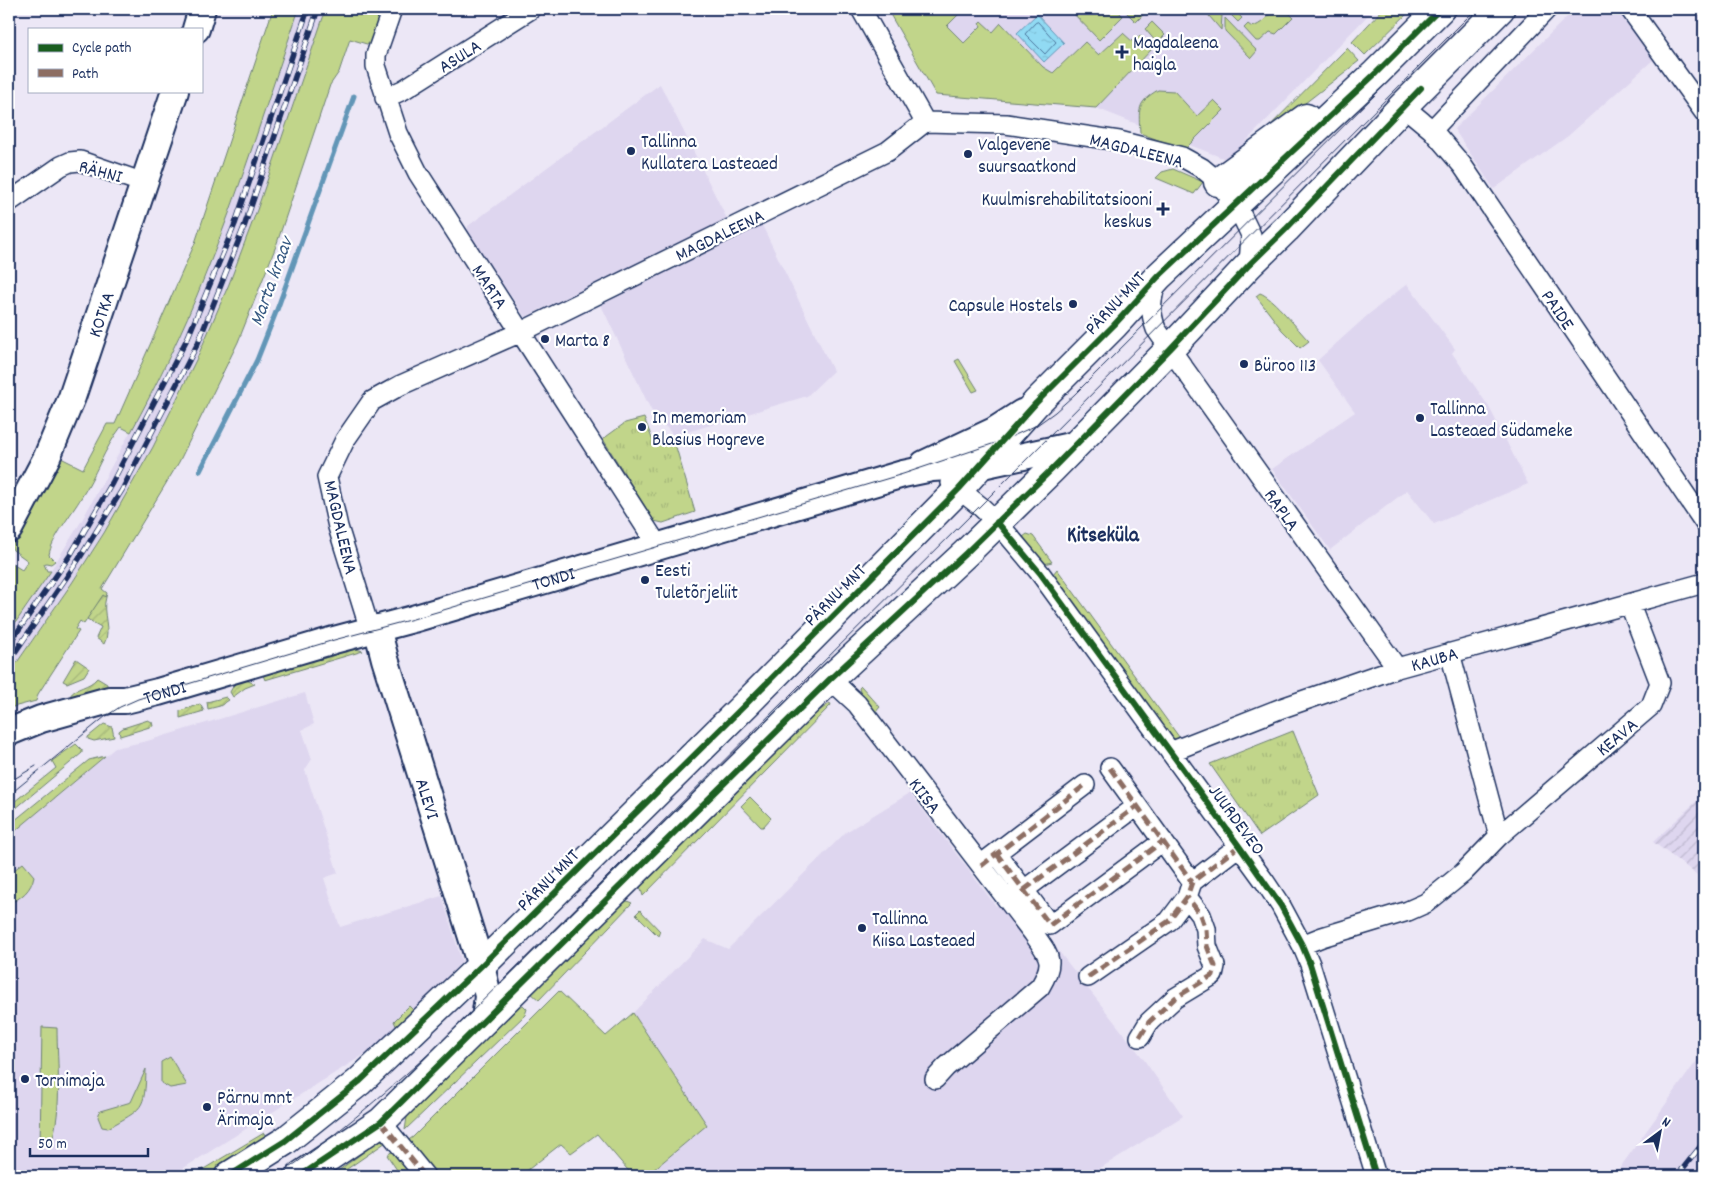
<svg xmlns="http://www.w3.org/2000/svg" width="1713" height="1185" viewBox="0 0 1713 1185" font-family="Dekko,sans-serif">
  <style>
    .built { fill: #ded6ef }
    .industrial { fill: url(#industrial-furrows) }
    .grass { fill: #c1d58a; stroke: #6e8274 }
    .park { fill: url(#park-tufts); stroke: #6e8274 }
    .garden { fill: url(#garden-furrows); stroke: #6e8274 }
    .water { fill: url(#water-ripples); stroke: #6296b7 }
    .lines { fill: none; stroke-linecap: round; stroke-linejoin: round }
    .shore { stroke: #4a739a; stroke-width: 1 }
    .stream { stroke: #6296b7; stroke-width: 5 }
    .street-casing { stroke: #1b2f5e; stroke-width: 22 }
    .secondary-casing { stroke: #1b2f5e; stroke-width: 30 }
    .primary-casing { stroke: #1b2f5e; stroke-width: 31 }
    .street { stroke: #fff; stroke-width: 19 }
    .secondary { stroke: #fff; stroke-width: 26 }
    .primary { stroke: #fff; stroke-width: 28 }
    .tram { stroke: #1b2f5e; stroke-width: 1 }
    .rail-casing { stroke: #1b2f5e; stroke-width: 5.5 }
    .rail { stroke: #fff; stroke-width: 4; stroke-dasharray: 11; stroke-linecap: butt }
    .quiet { stroke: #8d6e63; stroke-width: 5; stroke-dasharray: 10 5; stroke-linecap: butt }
    .cycleway-casing { stroke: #fff; stroke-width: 9 }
    .cycleway { stroke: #1b5e20; stroke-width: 6 }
    .poi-dot { fill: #1b2f5e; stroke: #fff; stroke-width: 2 }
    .labels { text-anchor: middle; stroke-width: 4.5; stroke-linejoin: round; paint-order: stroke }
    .poi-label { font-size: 19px; fill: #1b2f5e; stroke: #fff; text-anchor: start }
    .street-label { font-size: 19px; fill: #1b2f5e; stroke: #fff }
    .water-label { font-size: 20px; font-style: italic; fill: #385a83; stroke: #fff }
    .quarter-label { font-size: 21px; font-weight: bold; fill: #1b2f5e; stroke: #fff }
  </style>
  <defs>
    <pattern id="industrial-furrows" width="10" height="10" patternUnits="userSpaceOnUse" patternTransform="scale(1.25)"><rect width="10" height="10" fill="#ded6ef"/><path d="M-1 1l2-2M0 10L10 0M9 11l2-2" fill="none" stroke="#beb8cf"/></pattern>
    <pattern id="park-tufts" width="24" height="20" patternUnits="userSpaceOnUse" patternTransform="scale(1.25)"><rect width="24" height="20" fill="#c1d58a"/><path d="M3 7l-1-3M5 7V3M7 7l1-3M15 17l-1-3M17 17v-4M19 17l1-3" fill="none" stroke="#a5b77a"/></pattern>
    <pattern id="garden-furrows" width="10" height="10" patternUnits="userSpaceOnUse" patternTransform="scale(1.25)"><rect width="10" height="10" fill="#c1d58a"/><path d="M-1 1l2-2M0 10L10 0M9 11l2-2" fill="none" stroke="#a5b77a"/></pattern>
    <pattern id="water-ripples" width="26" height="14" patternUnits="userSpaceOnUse" patternTransform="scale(1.25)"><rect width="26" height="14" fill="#91daf3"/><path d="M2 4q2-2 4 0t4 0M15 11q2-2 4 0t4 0" fill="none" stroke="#7cbbd3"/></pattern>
  </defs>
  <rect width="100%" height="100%" fill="#ece7f6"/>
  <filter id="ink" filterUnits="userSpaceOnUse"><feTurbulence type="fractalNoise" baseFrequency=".02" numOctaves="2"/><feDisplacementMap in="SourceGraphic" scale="10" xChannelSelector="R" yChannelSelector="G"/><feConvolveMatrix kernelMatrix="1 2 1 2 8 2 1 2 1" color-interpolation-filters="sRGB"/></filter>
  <g filter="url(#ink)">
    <!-- built -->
    <path class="built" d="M 299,9 L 326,9 L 257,210 L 229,284 L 197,358 L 153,448 L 104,533 L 72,583 L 9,674 L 9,632 L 41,586 L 82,520 L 163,372 L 205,278 L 240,181 Z
      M 887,9 L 1374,9 L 1228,160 L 1096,108 L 936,95 Z
      M 1575,9 L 1616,9 L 1653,60 L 1568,136 L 1494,189 L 1454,129 Z
      M 660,84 L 727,219 L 525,317 L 468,231 L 468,226 Z
      M 762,225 L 833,371 L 807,396 L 674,436 L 651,410 L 601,305 Z
      M 1407,284 L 1455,349 L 1452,353 L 1489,407 L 1528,484 L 1434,524 L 1407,490 L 1330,550 L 1272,469 L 1355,412 L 1318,360 L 1369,314 Z
      M 305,693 L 314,724 L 302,730 L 312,759 L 305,770 L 338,873 L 324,878 L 340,927 L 442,896 L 462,962 L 373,1049 L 171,1176 L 9,1176 L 9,830 L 11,828 L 14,831 L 115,748 L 147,741 Z
      M 910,793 L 996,906 L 1012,892 L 1142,1057 L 1183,1116 L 1099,1169 L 1104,1176 L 646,1176 L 707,1125 L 633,1013 L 705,939 L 728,949 L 846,832 Z
      M 1704,1051 L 1704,1176 L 1614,1176 L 1688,1073 Z"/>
    <!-- industrial -->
    <path class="industrial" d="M 1704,794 L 1704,880 L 1653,842 Z"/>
    <!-- grass -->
    <path class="grass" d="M 273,9 L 299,9 C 268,99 240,190 204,278 C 183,331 158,382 131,432 L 121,427 C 104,449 96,475 81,498 C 73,512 51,539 49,555 L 55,561 L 51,564 L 46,563 L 44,564 L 47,571 L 51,571 L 9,632 L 9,562 L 22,570 L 28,561 L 13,550 L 11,546 L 34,510 L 61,458 L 83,469 L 107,424 L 115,424 L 195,243 Z
      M 326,9 L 383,9 L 370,45 L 350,39 L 339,72 L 330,85 L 276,246 L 238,342 L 179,462 L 102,589 L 107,593 L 106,597 L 103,596 L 84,624 L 80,621 L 75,629 L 79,631 L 38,694 L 36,701 L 9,708 L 9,674 L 72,583 L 104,533 L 153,447 L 197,358 L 229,284 L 257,210 Z
      M 887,9 L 964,9 L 947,26 L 964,43 L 981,26 L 979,23 L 981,21 L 993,32 L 1001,23 L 1043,67 L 1053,73 L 1085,42 L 1099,55 L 1123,33 L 1133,42 L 1140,35 L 1153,48 L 1096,108 L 936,95 Z
      M 1069,9 L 1116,9 L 1123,16 L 1099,40 Z
      M 1123,9 L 1139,9 L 1144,14 L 1136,22 Z
      M 1228,9 L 1241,9 L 1239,15 L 1242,18 L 1238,22 L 1226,10 Z
      M 1270,9 L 1285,9 L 1293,17 L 1276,34 L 1270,32 L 1260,41 L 1256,41 L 1244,28 L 1248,24 L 1252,27 C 1260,25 1270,17 1270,9 Z
      M 1383,9 L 1412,9 L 1365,55 L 1352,42 Z
      M 1204,10 L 1218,11 L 1222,16 L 1221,30 Z
      M 1225,18 L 1257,51 L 1251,58 L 1225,31 Z
      M 1152,22 L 1165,35 L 1157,43 L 1145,29 Z
      M 1347,48 L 1359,61 L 1250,146 Z
      M 1158,90 L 1174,91 L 1197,116 L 1214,100 L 1224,110 L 1184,150 L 1140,133 C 1139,110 1136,103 1158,90 Z
      M 1173,169 L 1203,182 L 1194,194 L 1156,178 L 1162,172 Z
      M 1260,293 C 1274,298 1298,330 1309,341 L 1300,348 L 1282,330 L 1256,296 Z
      M 959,359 L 978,390 L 973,392 L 955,361 Z
      M 1027,534 L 1033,536 L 1052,562 L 1044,564 L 1042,562 L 1023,537 Z
      M 1057,569 L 1182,741 L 1172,741 L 1054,578 L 1053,574 Z
      M 861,686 L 880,707 L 875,713 L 861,696 L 859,688 Z
      M 830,703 L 831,705 L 643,896 L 639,883 L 795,729 Z
      M 76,744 L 82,750 L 82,753 L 9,814 L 9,806 L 56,768 L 52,761 Z
      M 105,756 L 14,832 L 11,828 L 9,830 L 9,825 L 89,760 Z
      M 750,797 L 771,818 L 763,827 L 761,827 L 741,806 Z
      M 23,863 L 34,876 C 31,891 22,897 9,904 L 9,874 Z
      M 627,901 L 632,903 L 539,1000 L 531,993 L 621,902 Z
      M 640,910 L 660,931 L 658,936 L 636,914 Z
      M 559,991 L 606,1036 L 633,1013 L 707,1125 L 646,1176 L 633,1176 L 597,1134 L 571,1153 L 561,1144 L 520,1176 L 415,1176 L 412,1172 L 406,1176 L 401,1176 L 387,1155 L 413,1137 Z
      M 523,1005 L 527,1009 L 525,1015 L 405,1130 L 407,1117 L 517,1006 Z
      M 409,1006 L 414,1011 L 397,1028 L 394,1021 Z
      M 42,1027 L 57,1028 C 57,1064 63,1109 51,1143 L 40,1146 Z
      M 170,1057 L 187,1085 L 170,1088 L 161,1083 L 161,1062 Z
      M 146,1069 C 145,1111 143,1108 108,1128 L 102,1127 L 98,1117 L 100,1111 L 131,1102 Z
      M 264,1133 L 265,1137 L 263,1142 L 210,1176 L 192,1176 Z
      M 380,1140 L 389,1140 L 337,1176 L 331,1176 Z"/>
    <!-- park -->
    <path class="park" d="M 644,418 L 653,441 L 673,437 L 695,512 L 663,523 L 654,521 L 603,439 L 625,423 Z
      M 1293,731 L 1319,795 L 1260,836 L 1210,764 Z"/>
    <!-- garden -->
    <path class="garden" d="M 103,595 L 106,597 C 101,613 112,630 104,644 L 96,638 L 101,627 L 87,619 Z
      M 356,649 L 363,651 L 265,680 L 263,675 L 347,650 Z
      M 76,659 L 89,668 L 84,676 L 67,683 L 63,681 Z
      M 97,678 L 107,684 L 107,688 L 88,695 L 70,696 C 75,687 89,688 97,678 Z
      M 246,680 L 255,684 L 245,688 L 233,697 L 230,692 L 235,683 Z
      M 226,697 L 229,700 L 220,706 L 208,709 L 207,702 Z
      M 200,704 L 204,711 L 180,718 L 180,711 Z
      M 148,720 L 152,722 L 153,726 L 120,736 L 119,731 L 123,728 Z
      M 104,724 L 112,727 L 114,737 L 94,741 L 88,739 L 88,737 Z"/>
    <!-- water -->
    <path class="water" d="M 1037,14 L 1064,43 L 1044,62 L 1017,33 Z"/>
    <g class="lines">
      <!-- shore -->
      <path class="shore" d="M 1038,22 L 1056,42 L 1045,54 L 1025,34 L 1035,23 Z"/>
      <!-- stream -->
      <path class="stream" d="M 200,471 L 257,360 L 278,307 L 354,96"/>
      <!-- street casing -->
      <g class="street-casing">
        <path id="street" d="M 392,9 L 376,55 L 376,66 L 398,133 L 418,173 L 658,546
          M 861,9 L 925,122
          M 1630,9 L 1704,112
          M 385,98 L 403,90 L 531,9
          M 1403,106 L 1432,130 L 1462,165 L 1704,522
          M 1432,130 L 1547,9
          M 9,202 L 61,166 L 70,162 L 80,161 L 144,183
          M 1157,280 C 1151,299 1149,310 1156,329 L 1397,668
          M 951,483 L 980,506 L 997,522 L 1040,573 L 1265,882 L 1281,906 L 1302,945 L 1310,964 L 1376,1176
          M 370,630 L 338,527 L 327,477 L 345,440 L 372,401 L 401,385 L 521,332 L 888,151 L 925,122 L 1006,124 L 1119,141 L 1182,157 L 1202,168 L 1214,178 L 1236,204 L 1251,235 L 1249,265
          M 1450,653 L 1499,836
          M 830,679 L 857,704 L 1033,933 C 1049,956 1056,960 1040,987 L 946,1067 L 935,1079
          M 1170,752 L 1282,708 L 1397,668 L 1704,583
          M 1110,768 L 1192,882
          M 996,853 L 1050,925 L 1163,841
          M 987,860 L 1085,785
          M 1024,890 L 1137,806
          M 1302,945 L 1322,937 L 1408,911 L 1426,903 L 1463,873 L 1499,836 L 1651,706 L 1660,683 L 1630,605
          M 1088,977 L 1169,921 L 1187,897 L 1192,882 L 1239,846
          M 1140,1037 L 1149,1022 L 1175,998 L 1213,975 L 1215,966 L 1207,946 L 1206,929 L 1201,915 L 1187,897
          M 381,1122 L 425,1176"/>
      </g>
      <!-- secondary casing -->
      <g class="secondary-casing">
        <g id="secondary">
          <path d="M 196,29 L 202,9"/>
          <path d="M 924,464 L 994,431 L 1022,413"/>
          <path id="s1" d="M 9,529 L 47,457 L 72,397 L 175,91"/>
          <path id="s2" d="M 377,628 L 385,659 L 481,966 L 488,996 L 485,1020"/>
          <path d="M 9,732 L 41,719 L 109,700 L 125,700 L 158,692 L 334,640 L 413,619 L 903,474 L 932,468 L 982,465 L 1075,445"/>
        </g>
      </g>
      <!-- primary casing -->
      <g class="primary-casing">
        <path id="primary" d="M 1218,182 L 1306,118
          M 229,1176 L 285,1141 L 359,1082 L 481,966 L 747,703 L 959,489 L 1036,403 L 1114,325 L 1158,277 L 1376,73 L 1440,9
          M 300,1176 L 381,1122 L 830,679 L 966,553 L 1052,469 L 1170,349 L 1249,265 L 1286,229 L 1403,106 L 1500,9"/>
      </g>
      <!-- street -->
      <use href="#street" class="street"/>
      <!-- secondary -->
      <use href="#secondary" class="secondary"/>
      <!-- primary -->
      <use href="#primary" class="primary"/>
      <!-- tram -->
      <g class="tram">
        <path d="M 9,782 L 36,766"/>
        <path id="s3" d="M 9,795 L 106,716 L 120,707 L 138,699 L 334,640 L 413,619 L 903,474 L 1004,440 L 1037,425 L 1055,412 L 1074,395 L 1461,9"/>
        <path d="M 277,1176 C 332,1140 381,1096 431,1052 L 980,506 L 1476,9"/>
      </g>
      <!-- rail casing -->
      <g class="rail-casing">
        <path id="rail" d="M 9,644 L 71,554 L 112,483 L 188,337 L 235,224 L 308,9
          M 9,661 L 79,559 L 122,490 L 198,343 L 244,227 L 318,9
          M 1677,1176 L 1704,1142"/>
      </g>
      <!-- rail -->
      <use href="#rail" class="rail"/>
      <!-- quiet -->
      <path class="quiet" d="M 1110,768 L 1192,882
        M 996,853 L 1050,925 L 1163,841
        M 981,866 L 1085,785
        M 1024,890 L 1137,806
        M 1088,977 L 1169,921 L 1187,897 L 1192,882 L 1239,846
        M 1140,1037 L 1149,1022 L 1175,998 L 1213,975 L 1215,966 L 1207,946 L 1206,929 L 1201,915 L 1187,897
        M 381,1122 L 425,1176"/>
      <!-- cycleway casing -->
      <g class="cycleway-casing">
        <path id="cycleway" d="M 997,522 L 1040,573 L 1239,846 L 1281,906 L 1302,945 L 1310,964 L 1376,1176
          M 229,1176 L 285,1141 L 359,1082 L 481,966 L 747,703 L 959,489 L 1036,403 L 1114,325 L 1158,277 L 1376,73 L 1440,9
          M 300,1176 L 381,1122 L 830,679 L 966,553 L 1052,469 L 1170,349 L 1249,265 L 1286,229 L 1421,88"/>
      </g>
      <!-- cycleway -->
      <use href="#cycleway" class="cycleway"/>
    </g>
  </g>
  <!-- markers -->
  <g class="poi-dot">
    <path d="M1119.5 44.5h5v5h5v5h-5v5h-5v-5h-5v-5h5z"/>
    <circle cx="631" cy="151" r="5"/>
    <circle cx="968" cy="154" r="5"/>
    <path d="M1160.5 201.5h5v5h5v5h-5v5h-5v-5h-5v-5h5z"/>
    <circle cx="1073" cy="304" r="5"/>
    <circle cx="545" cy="339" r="5"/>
    <circle cx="1244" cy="364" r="5"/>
    <circle cx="1420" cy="418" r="5"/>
    <circle cx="642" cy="427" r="5"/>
    <circle cx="645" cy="580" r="5"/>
    <circle cx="862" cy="928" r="5"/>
    <circle cx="25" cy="1079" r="5"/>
    <circle cx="207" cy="1107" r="5"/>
  </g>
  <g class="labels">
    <!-- poi labels -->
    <g class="poi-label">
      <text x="1133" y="48">Magdaleena<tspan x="1133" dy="22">haigla</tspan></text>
      <text x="641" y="147">Tallinna<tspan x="641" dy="22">Kullatera Lasteaed</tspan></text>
      <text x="978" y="150">Valgevene<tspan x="978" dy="22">suursaatkond</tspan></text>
      <text x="1152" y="205" text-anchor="end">Kuulmisrehabilitatsiooni<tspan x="1152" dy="22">keskus</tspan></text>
      <text x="1063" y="311" text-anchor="end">Capsule Hostels</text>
      <text x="555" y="346">Marta 8</text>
      <text x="1254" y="371">Büroo 113</text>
      <text x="1430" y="414">Tallinna<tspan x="1430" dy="22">Lasteaed Südameke</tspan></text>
      <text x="652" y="423">In memoriam<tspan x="652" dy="22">Blasius Hogreve</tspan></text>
      <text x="655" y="576">Eesti<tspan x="655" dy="22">Tuletõrjeliit</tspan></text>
      <text x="872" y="924">Tallinna<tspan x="872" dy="22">Kiisa Lasteaed</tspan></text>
      <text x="35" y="1086">Tornimaja</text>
      <text x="217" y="1103">Pärnu mnt<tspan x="217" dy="22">Ärimaja</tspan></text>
    </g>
    <!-- street labels -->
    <g class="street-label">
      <text transform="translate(459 55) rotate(-32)" y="7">ASULA</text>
      <text transform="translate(1137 149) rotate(14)" y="7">MAGDALEENA</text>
      <text transform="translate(101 170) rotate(15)" y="7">RÄHNI</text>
      <text transform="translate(719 234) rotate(-26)" y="7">MAGDALEENA</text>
      <text transform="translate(491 286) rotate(57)" y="7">MARTA</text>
      <text transform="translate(1114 302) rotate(-47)" y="7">PÄRNU MNT</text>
      <text transform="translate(1559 309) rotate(56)" y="7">PAIDE</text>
      <text dy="7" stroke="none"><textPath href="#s1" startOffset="234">KOTKA</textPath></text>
      <text transform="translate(1283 509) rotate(55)" y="7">RAPLA</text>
      <text transform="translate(342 527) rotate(77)" y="7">MAGDALEENA</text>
      <text dy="7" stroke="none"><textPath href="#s3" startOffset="594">TONDI</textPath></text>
      <text transform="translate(834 594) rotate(-45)" y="7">PÄRNU MNT</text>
      <text transform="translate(1434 658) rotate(-16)" y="7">KAUBA</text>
      <text dy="7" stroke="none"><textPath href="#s3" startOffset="189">TONDI</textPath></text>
      <text transform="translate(1616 736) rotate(-40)" y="7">KEAVA</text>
      <text transform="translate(926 795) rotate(53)" y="7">KIISA</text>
      <text dy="7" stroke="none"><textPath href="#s2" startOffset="178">ALEVI</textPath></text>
      <text transform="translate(1238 819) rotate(54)" y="7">JUURDEVEO</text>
      <text transform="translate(547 879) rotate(-45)" y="7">PÄRNU MNT</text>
    </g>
    <!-- water labels -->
    <g class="water-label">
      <text transform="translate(270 281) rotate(-70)" y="7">Marta kraav</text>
    </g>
    <!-- quarter labels -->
    <g class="quarter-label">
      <text x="1103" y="541">Kitseküla</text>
    </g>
  </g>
  <!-- margin -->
  <rect width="1713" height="1185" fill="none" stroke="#fff" stroke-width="30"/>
  <rect x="15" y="15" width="1683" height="1155" fill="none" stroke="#1b2f5e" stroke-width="2" filter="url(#ink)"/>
  <!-- legend -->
  <rect x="28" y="28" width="175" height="65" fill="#ffffff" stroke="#a4acbf"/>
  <rect x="38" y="44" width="25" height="8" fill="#1b5e20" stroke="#a4acbf"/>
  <text x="72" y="52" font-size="15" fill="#1b2f5e">Cycle path</text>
  <rect x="38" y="69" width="25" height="8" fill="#8d6e63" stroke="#a4acbf"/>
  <text x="72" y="78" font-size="15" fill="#1b2f5e">Path</text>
  <!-- north arrow -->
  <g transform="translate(1660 1132) rotate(32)" stroke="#ffffff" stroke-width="4" paint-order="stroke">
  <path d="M0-4L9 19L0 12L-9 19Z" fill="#1b2f5e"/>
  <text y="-8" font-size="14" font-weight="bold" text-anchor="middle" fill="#1b2f5e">N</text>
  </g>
  <!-- scale -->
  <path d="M30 1148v8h118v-8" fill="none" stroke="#1b2f5e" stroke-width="2.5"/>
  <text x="38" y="1148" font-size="15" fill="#1b2f5e" stroke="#ffffff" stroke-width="4" paint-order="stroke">50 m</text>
</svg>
